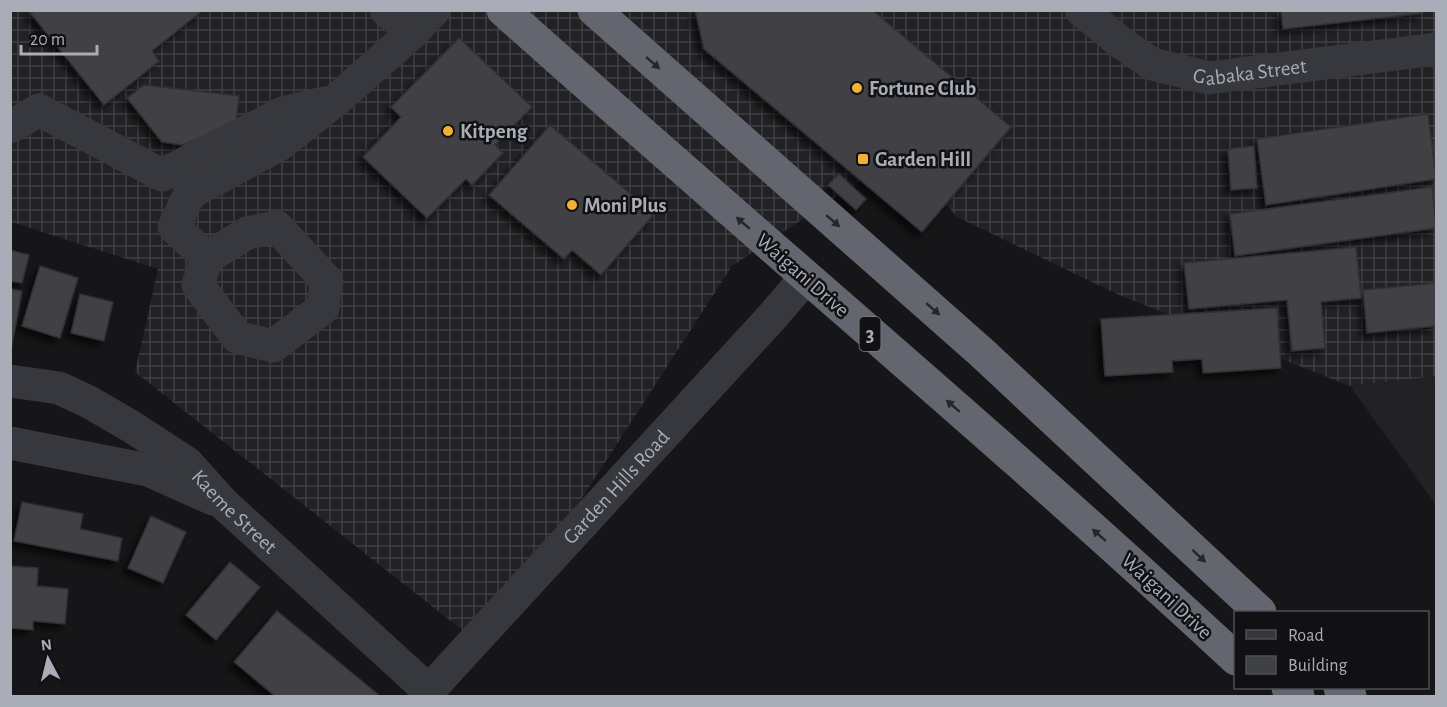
<svg xmlns="http://www.w3.org/2000/svg" width="1447" height="707" viewBox="0 0 1447 707" font-family="'Alegreya Sans',sans-serif">
  <style>
    .built { fill: #222225 }
    .industrial { fill: url(#industrial-grid) }
    .building { fill: #404145; stroke: #303034; stroke-width: 1.5; filter: url(#shadow) }
    .lines { fill: none; stroke-linecap: round; stroke-linejoin: round }
    .minor { stroke: #37383d; stroke-width: 33 }
    .highway { stroke: #63666e; stroke-width: 33 }
    .oneway { fill: #26262a }
    .poi-dot { fill: #f2b134; stroke: #111113; stroke-width: 2 }
    .labels { text-anchor: middle; stroke-width: 5; stroke-linejoin: round; paint-order: stroke }
    .shield { fill: #111113; stroke: #7b7e86; stroke-width: 1.5 }
    .shield-label { font-size: 20px; font-weight: bold; fill: #a8adb8 }
    .street-label { font-size: 21px; fill: #a8adb8; stroke: #111113 }
    .poi-label { font-size: 21px; font-weight: bold; fill: #a8adb8; stroke: #111113; text-anchor: start }
  </style>
  <defs>
    <pattern id="industrial-grid" width="8" height="8" patternUnits="userSpaceOnUse" patternTransform="scale(1.5)"><rect width="8" height="8" fill="#222225"/><path d="M0 4h8M4 0v8" fill="none" stroke="#3f3f43"/></pattern>
    <filter id="shadow"><feDropShadow dx="-5.5" dy="5.5" stdDeviation="3" flood-color="#0009"/></filter>
  </defs>
  <rect width="100%" height="100%" fill="#161618"/>
  <!-- built -->
  <path class="built" d="M 1436,376 L 1436,505 L 1350,386 Z"/>
  <!-- industrial -->
  <path class="industrial" d="M 11,11 L 1436,11 L 1436,376 L 1350,386 L 1119,295 L 957,217 L 901,154 L 732,266 L 485,648 L 135,372 L 158,269 L 11,222 Z"/>
  <!-- building -->
  <path class="building" d="M 28,10 L 203,10 L 152,51 L 159,61 L 104,105 Z
    M 695,10 L 872,10 L 1011,127 L 922,232 L 704,49 Z
    M 1281,10 L 1423,10 L 1424,13 L 1283,29 Z
    M 459,38 L 532,107 L 495,145 L 503,153 L 472,185 L 466,179 L 427,218 L 363,157 L 401,117 L 391,107 Z
    M 144,85 L 239,96 L 236,122 L 183,145 L 162,142 L 127,98 Z
    M 1428,114 L 1436,179 L 1266,205 L 1257,139 Z
    M 550,125 L 654,214 L 601,275 L 572,250 L 564,259 L 489,195 Z
    M 1254,146 L 1257,188 L 1231,190 L 1228,149 Z
    M 839,174 L 866,199 L 856,210 L 828,185 Z
    M 1432,187 L 1436,228 L 1235,256 L 1230,214 Z
    M 1356,247 L 1361,298 L 1321,302 L 1325,348 L 1292,351 L 1287,300 L 1189,309 L 1184,263 Z
    M 10,250 L 29,255 L 22,283 L 10,281 Z
    M 40,266 L 78,278 L 60,338 L 22,326 Z
    M 1436,283 L 1436,326 L 1367,333 L 1363,290 Z
    M 10,289 L 22,291 L 10,356 Z
    M 80,294 L 113,302 L 104,341 L 71,333 Z
    M 1277,308 L 1281,368 L 1203,373 L 1202,359 L 1172,361 L 1173,372 L 1105,376 L 1101,319 Z
    M 22,502 L 83,514 L 80,529 L 122,538 L 118,561 L 14,541 Z
    M 151,516 L 186,532 L 163,583 L 128,568 Z
    M 230,562 L 260,587 L 216,640 L 186,615 Z
    M 10,566 L 38,568 L 37,586 L 68,589 L 65,624 L 33,621 L 33,630 L 10,628 Z
    M 277,611 L 380,696 L 275,696 L 234,662 Z"/>
  <g class="lines">
    <!-- minor -->
    <g class="minor">
      <path d="M 386,10 L 412,33 L 434,10"/>
      <path id="s1" d="M 1081,10 L 1120,42 L 1152,64 L 1209,78 L 1436,49"/>
      <path d="M 10,127 L 39,110 L 162,175 L 283,113 L 323,103"/>
      <path d="M 207,258 L 198,285 L 237,337 L 273,346 L 323,308 L 326,280 L 277,227 L 247,233 L 207,258 L 174,227 L 190,193 L 279,145 L 336,100 L 412,33"/>
      <path id="s2" d="M 10,381 L 59,388 L 89,402 L 132,427 L 187,463 L 224,504 L 429,691"/>
      <path d="M 10,443 L 148,470 L 213,499"/>
      <path id="s3" d="M 424,696 L 772,317 L 806,277"/>
    </g>
    <!-- highway -->
    <path class="highway" d="M 503,10 C 746,228 997,437 1236,659
      M 594,10 L 981,352 L 1260,612
      M 1288,688 L 1298,696
      M 1340,688 L 1350,696"/>
  </g>
  <!-- one-way arrows -->
  <defs><path id="oneway-solid" d="M-6-.8H1V-3.2L6.5 0L1 3.2V.8H-6Z" transform="scale(1.5)"/></defs>
  <g class="oneway">
    <use href="#oneway-solid" transform="translate(653 63) rotate(41)"/>
    <use href="#oneway-solid" transform="translate(833 221) rotate(41)"/>
    <use href="#oneway-solid" transform="translate(743 223) rotate(-139)"/>
    <use href="#oneway-solid" transform="translate(933 309) rotate(41)"/>
    <use href="#oneway-solid" transform="translate(953 406) rotate(-139)"/>
    <use href="#oneway-solid" transform="translate(1099 535) rotate(-139)"/>
    <use href="#oneway-solid" transform="translate(1199 556) rotate(43)"/>
  </g>
  <!-- markers -->
  <g class="poi-dot">
    <circle cx="857" cy="88" r="6"/>
    <circle cx="448" cy="131" r="6"/>
    <rect x="857" y="153" width="12" height="12" rx="3"/>
    <circle cx="572" cy="205" r="6"/>
  </g>
  <g class="labels">
    <!-- shield labels -->
    <rect class="shield" x="859.5" y="317" width="21" height="34" rx="4.5"/>
    <g class="shield-label">
      <text x="870" y="341">3</text>
    </g>
    <!-- street labels -->
    <g class="street-label">
      <text dy="7" stroke="none"><textPath href="#s1" startOffset="189">Gabaka Street</textPath></text>
      <text transform="translate(803 275) rotate(41)" y="7">Waigani Drive</text>
      <text dy="7" stroke="none"><textPath href="#s3" startOffset="284">Garden Hills Road</textPath></text>
      <text dy="7" stroke="none"><textPath href="#s2" startOffset="266">Kaeme Street</textPath></text>
      <text transform="translate(1167 596) rotate(43)" y="7">Waigani Drive</text>
    </g>
    <!-- poi labels -->
    <g class="poi-label">
      <text x="869" y="95">Fortune Club</text>
      <text x="460" y="138">Kitpeng</text>
      <text x="875" y="166">Garden Hill</text>
      <text x="584" y="212">Moni Plus</text>
    </g>
  </g>
  <!-- border -->
  <rect width="1447" height="707" fill="none" stroke="#a8adb8" stroke-width="24"/>
  <!-- legend -->
  <rect x="1234" y="611" width="195" height="78" fill="#111113" stroke="#4d4f55" stroke-width="1.5"/>
  <rect x="1246" y="630" width="30" height="9" fill="#37383d" stroke="#4d4f55" stroke-width="1.5"/>
  <text x="1288" y="641" font-size="18" fill="#a8adb8">Road</text>
  <rect x="1246" y="656" width="30" height="18" fill="#404145" stroke="#4d4f55" stroke-width="1.5"/>
  <text x="1288" y="671" font-size="18" fill="#a8adb8">Building</text>
  <!-- north arrow -->
  <g transform="translate(48 659) rotate(353)" stroke="#111113" stroke-width="4.5" paint-order="stroke">
  <path d="M0-4.5L10 22L0 15L-10 22Z" fill="#a8adb8"/>
  <text y="-9" font-size="16" font-weight="bold" text-anchor="middle" fill="#a8adb8">N</text>
  </g>
  <!-- scale -->
  <path d="M21 45v9h76v-9" fill="none" stroke="#a8adb8" stroke-width="3"/>
  <text x="30" y="45" font-size="18" fill="#a8adb8" stroke="#111113" stroke-width="4.5" paint-order="stroke">20 m</text>
</svg>
